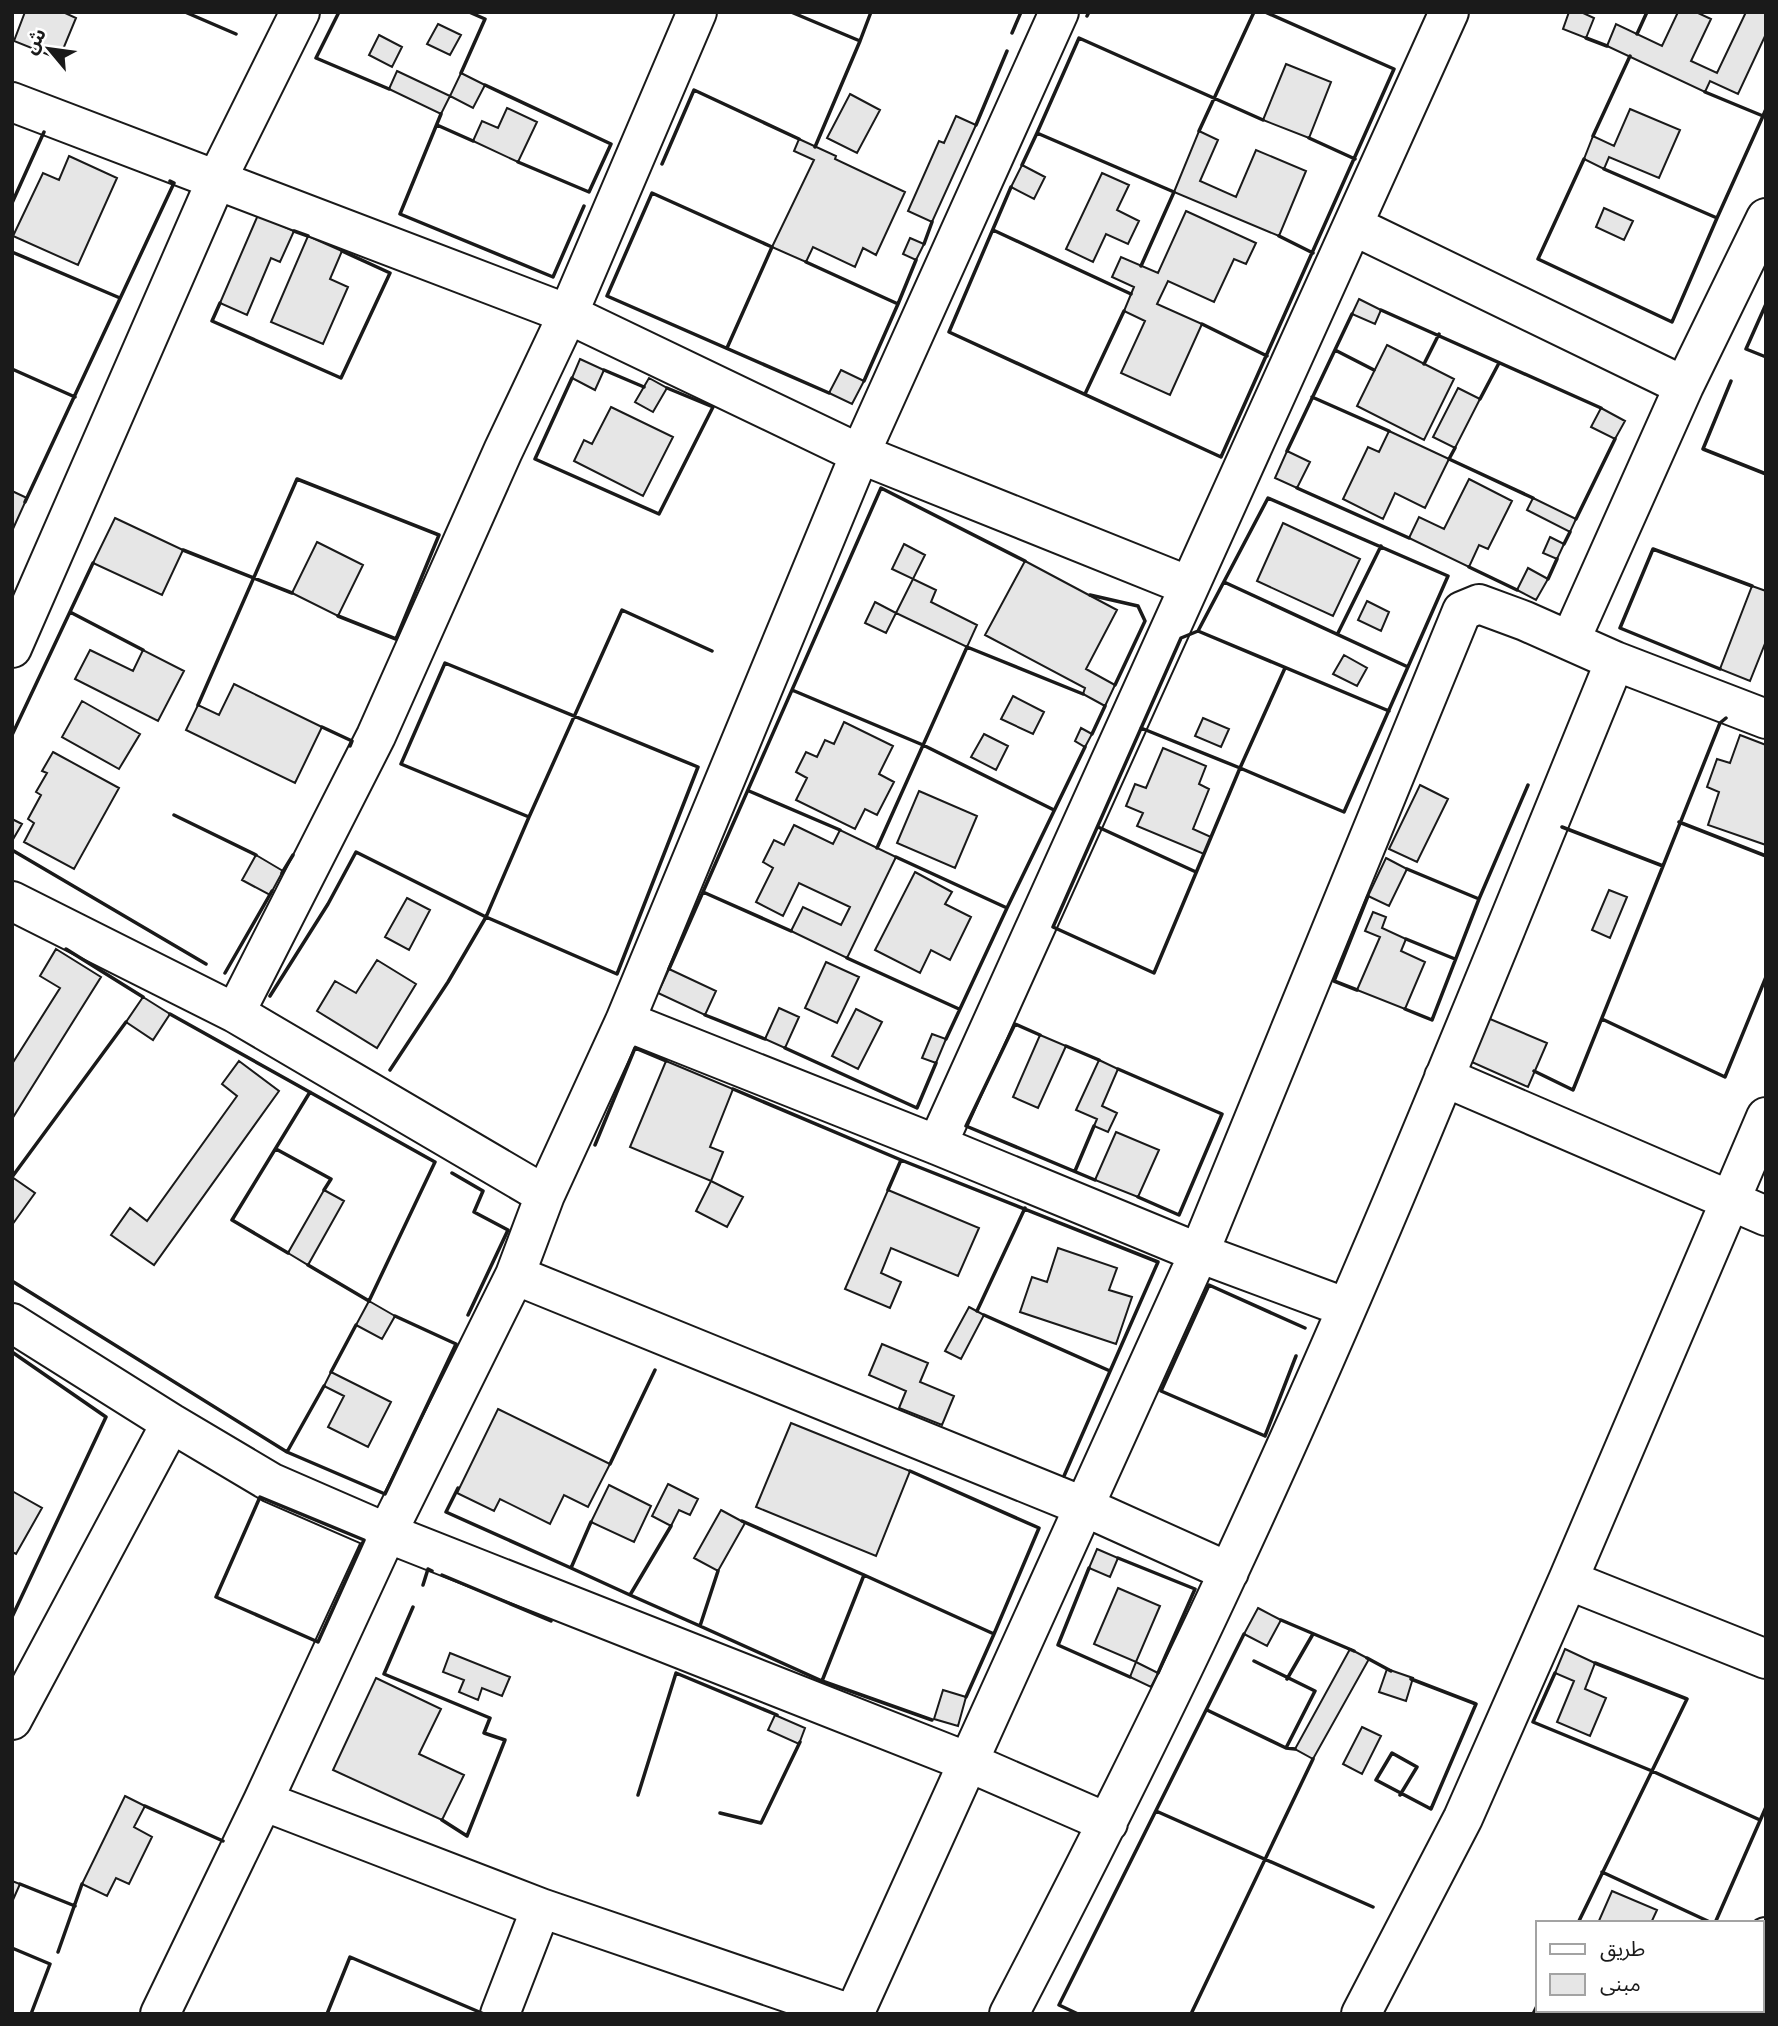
<svg xmlns="http://www.w3.org/2000/svg" width="1778" height="2026" viewBox="0 0 1778 2026" font-family="Raleway,'Noto Sans Arabic',sans-serif">
  <style>
    .building { fill: #e6e6e6; stroke: #1a1a1a; stroke-width: 2 }
    .lines { fill: none; stroke-linecap: round; stroke-linejoin: round }
    .minor-casing { stroke: #1a1a1a; stroke-width: 42 }
    .minor { stroke: #fff; stroke-width: 38 }
    .wall { stroke: #1a1a1a; stroke-width: 3.5 }
  </style>
  <rect width="100%" height="100%" fill="#fff"/>
  <!-- building -->
  <path class="building" d="M 25,12 L 63,12 L 76,18 L 59,59 L 14,41 Z
    M 1569,12 L 1581,12 L 1594,18 L 1586,38 L 1563,29 Z
    M 1678,12 L 1696,12 L 1711,19 L 1691,61 L 1717,73 L 1746,12 L 1766,12 L 1766,34 L 1738,94 L 1710,81 L 1705,92 L 1607,46 L 1616,24 L 1662,46 Z
    M 438,24 L 461,35 L 450,55 L 427,44 Z
    M 379,35 L 402,47 L 392,67 L 369,55 Z
    M 1286,64 L 1331,82 L 1309,138 L 1263,120 Z
    M 397,71 L 450,96 L 441,114 L 389,89 Z
    M 461,73 L 485,85 L 473,108 L 450,96 Z
    M 850,94 L 880,110 L 857,153 L 827,138 Z
    M 507,108 L 537,122 L 518,162 L 473,141 L 482,121 L 498,128 Z
    M 1630,109 L 1680,130 L 1659,178 L 1609,157 L 1604,169 L 1584,159 L 1593,136 L 1614,146 Z
    M 956,116 L 976,125 L 932,222 L 908,211 L 939,141 L 944,143 Z
    M 1199,131 L 1218,140 L 1200,181 L 1236,197 L 1256,150 L 1306,171 L 1279,236 L 1174,192 Z
    M 799,139 L 836,156 L 835,159 L 905,192 L 876,255 L 863,248 L 855,267 L 813,247 L 806,262 L 772,247 L 814,160 L 794,151 Z
    M 69,156 L 117,178 L 78,265 L 13,236 L 43,173 L 59,180 Z
    M 1022,165 L 1045,177 L 1034,199 L 1011,187 Z
    M 1102,173 L 1129,185 L 1117,210 L 1139,221 L 1128,244 L 1106,234 L 1093,262 L 1066,249 Z
    M 1604,208 L 1633,221 L 1624,240 L 1596,227 Z
    M 1186,211 L 1256,243 L 1246,264 L 1234,259 L 1214,302 L 1168,281 L 1157,304 L 1202,324 L 1170,395 L 1121,373 L 1145,321 L 1124,311 L 1134,287 L 1112,277 L 1121,257 L 1158,273 Z
    M 258,215 L 294,231 L 280,262 L 271,258 L 247,315 L 220,303 Z
    M 308,236 L 342,251 L 330,279 L 348,287 L 323,344 L 271,322 Z
    M 910,238 L 924,244 L 916,260 L 903,254 Z
    M 1359,299 L 1381,310 L 1375,324 L 1352,314 Z
    M 1387,345 L 1454,379 L 1424,440 L 1357,406 Z
    M 580,359 L 604,370 L 595,390 L 572,378 Z
    M 841,370 L 864,381 L 852,404 L 829,393 Z
    M 649,378 L 667,388 L 653,412 L 635,402 Z
    M 1458,388 L 1480,399 L 1455,448 L 1433,437 Z
    M 611,407 L 673,437 L 643,496 L 574,461 L 584,440 L 592,444 Z
    M 1601,408 L 1625,421 L 1615,439 L 1591,427 Z
    M 1389,431 L 1449,459 L 1425,508 L 1395,493 L 1383,519 L 1343,499 L 1368,447 L 1379,452 Z
    M 1287,451 L 1310,462 L 1297,488 L 1275,478 Z
    M 1469,479 L 1512,501 L 1488,549 L 1479,545 L 1469,567 L 1409,538 L 1419,517 L 1444,529 Z
    M 12,491 L 27,498 L 12,531 Z
    M 1533,498 L 1576,519 L 1570,532 L 1527,510 Z
    M 115,518 L 183,550 L 162,595 L 93,563 Z
    M 1283,523 L 1360,559 L 1333,616 L 1257,581 Z
    M 1550,537 L 1564,544 L 1557,559 L 1543,553 Z
    M 317,542 L 363,565 L 338,616 L 292,593 Z
    M 904,544 L 925,555 L 913,579 L 892,569 Z
    M 1025,561 L 1117,610 L 1086,669 L 1115,685 L 1105,706 L 1083,694 L 1085,688 L 985,635 Z
    M 1528,568 L 1548,579 L 1536,600 L 1517,590 Z
    M 913,579 L 936,590 L 931,602 L 977,625 L 967,647 L 896,613 Z
    M 1752,586 L 1766,591 L 1766,641 L 1750,681 L 1720,669 Z
    M 1367,601 L 1389,612 L 1381,631 L 1358,620 Z
    M 875,602 L 896,613 L 886,633 L 865,623 Z
    M 90,650 L 133,671 L 143,650 L 184,671 L 158,721 L 75,679 Z
    M 1344,655 L 1367,668 L 1357,686 L 1333,674 Z
    M 234,684 L 322,727 L 295,783 L 186,730 L 198,705 L 219,715 Z
    M 1013,696 L 1044,712 L 1033,734 L 1001,719 Z
    M 82,701 L 140,734 L 119,769 L 62,737 Z
    M 1203,718 L 1229,729 L 1221,747 L 1195,736 Z
    M 844,722 L 893,746 L 879,774 L 894,782 L 877,815 L 865,809 L 855,829 L 796,800 L 807,778 L 796,772 L 806,752 L 817,757 L 825,740 L 834,744 Z
    M 1081,728 L 1092,734 L 1085,747 L 1075,741 Z
    M 984,734 L 1008,746 L 996,770 L 971,757 Z
    M 1740,735 L 1766,745 L 1766,845 L 1708,825 L 1719,792 L 1707,787 L 1717,759 L 1730,763 Z
    M 1163,748 L 1206,766 L 1199,784 L 1209,789 L 1193,829 L 1211,837 L 1204,854 L 1137,826 L 1143,813 L 1126,806 L 1135,784 L 1146,788 Z
    M 53,752 L 119,788 L 74,869 L 24,842 L 34,823 L 28,819 L 41,795 L 36,792 L 47,773 L 42,771 Z
    M 1420,785 L 1448,799 L 1417,862 L 1389,849 Z
    M 919,791 L 977,816 L 955,868 L 897,843 Z
    M 12,819 L 22,824 L 12,841 Z
    M 794,825 L 833,844 L 840,830 L 896,857 L 847,958 L 791,931 L 803,907 L 841,925 L 850,907 L 799,883 L 783,916 L 756,902 L 773,868 L 763,862 L 774,840 L 784,845 Z
    M 256,855 L 283,871 L 270,895 L 242,880 Z
    M 1386,858 L 1407,869 L 1389,906 L 1368,896 Z
    M 915,872 L 952,892 L 945,904 L 971,917 L 950,960 L 931,950 L 920,973 L 875,950 Z
    M 1609,890 L 1627,897 L 1610,938 L 1592,930 Z
    M 407,898 L 430,910 L 409,950 L 385,937 Z
    M 1373,912 L 1386,917 L 1382,928 L 1406,939 L 1401,951 L 1425,962 L 1405,1009 L 1357,990 L 1380,937 L 1365,931 Z
    M 56,949 L 101,977 L 12,1119 L 12,1064 L 60,988 L 40,976 Z
    M 377,960 L 416,984 L 377,1048 L 317,1011 L 335,981 L 356,993 Z
    M 826,962 L 859,977 L 837,1023 L 805,1008 Z
    M 669,969 L 716,991 L 705,1015 L 658,993 Z
    M 143,997 L 170,1014 L 153,1040 L 126,1022 Z
    M 779,1008 L 799,1017 L 785,1048 L 765,1039 Z
    M 856,1009 L 882,1022 L 858,1069 L 832,1056 Z
    M 1483,1016 L 1547,1043 L 1528,1087 L 1465,1059 Z
    M 932,1034 L 946,1039 L 936,1063 L 922,1058 Z
    M 1040,1035 L 1066,1046 L 1038,1108 L 1013,1097 Z
    M 1099,1060 L 1118,1069 L 1102,1106 L 1117,1113 L 1108,1132 L 1094,1126 L 1097,1119 L 1076,1110 Z
    M 239,1061 L 279,1091 L 154,1265 L 111,1235 L 130,1208 L 147,1221 L 237,1096 L 222,1084 Z
    M 666,1061 L 733,1089 L 710,1147 L 723,1152 L 711,1181 L 630,1147 Z
    M 1116,1132 L 1159,1150 L 1138,1197 L 1095,1180 Z
    M 12,1177 L 35,1193 L 12,1225 Z
    M 711,1181 L 743,1197 L 727,1227 L 696,1211 Z
    M 324,1190 L 344,1201 L 308,1265 L 288,1253 Z
    M 888,1190 L 979,1228 L 958,1276 L 891,1248 L 881,1273 L 901,1282 L 890,1308 L 845,1289 Z
    M 1058,1248 L 1117,1268 L 1109,1290 L 1132,1297 L 1116,1344 L 1020,1312 L 1032,1277 L 1047,1282 Z
    M 369,1301 L 395,1316 L 382,1339 L 356,1325 Z
    M 969,1307 L 984,1315 L 961,1359 L 945,1351 Z
    M 882,1344 L 928,1363 L 920,1382 L 954,1396 L 942,1425 L 899,1408 L 906,1391 L 869,1375 Z
    M 331,1372 L 391,1402 L 368,1447 L 328,1427 L 344,1396 L 324,1386 Z
    M 498,1409 L 610,1464 L 588,1507 L 564,1495 L 550,1524 L 500,1499 L 494,1511 L 457,1493 Z
    M 791,1423 L 910,1471 L 876,1556 L 756,1507 Z
    M 668,1484 L 698,1499 L 690,1515 L 679,1510 L 671,1526 L 652,1516 Z
    M 609,1485 L 651,1506 L 634,1542 L 591,1522 Z
    M 12,1491 L 42,1508 L 16,1554 L 12,1552 Z
    M 721,1510 L 745,1523 L 718,1571 L 694,1558 Z
    M 1097,1549 L 1118,1558 L 1110,1577 L 1089,1568 Z
    M 1118,1588 L 1160,1606 L 1136,1662 L 1094,1644 Z
    M 1258,1608 L 1281,1620 L 1267,1646 L 1244,1634 Z
    M 1350,1649 L 1369,1659 L 1313,1759 L 1295,1749 Z
    M 1565,1649 L 1595,1663 L 1585,1689 L 1606,1698 L 1590,1736 L 1557,1722 L 1574,1681 L 1555,1673 Z
    M 450,1653 L 510,1677 L 502,1696 L 482,1688 L 478,1700 L 459,1692 L 464,1680 L 443,1672 Z
    M 1136,1662 L 1158,1673 L 1151,1687 L 1130,1677 Z
    M 1387,1669 L 1413,1678 L 1406,1701 L 1379,1692 Z
    M 376,1678 L 441,1709 L 419,1754 L 464,1775 L 442,1820 L 333,1770 Z
    M 943,1690 L 966,1697 L 958,1726 L 934,1719 Z
    M 775,1715 L 805,1728 L 799,1744 L 768,1730 Z
    M 1362,1727 L 1381,1736 L 1362,1774 L 1343,1764 Z
    M 125,1796 L 145,1806 L 134,1827 L 152,1837 L 129,1884 L 116,1878 L 107,1896 L 82,1884 Z
    M 12,1881 L 20,1884 L 12,1902 Z
    M 1612,1891 L 1657,1910 L 1651,1923 L 1598,1923 Z
    M 1549,2010 L 1564,2010 L 1573,2014 L 1547,2014 Z"/>
  <g class="lines">
    <!-- minor casing -->
    <g class="minor-casing">
      <path id="minor" d="M 12,102 L 568,314 L 860,454 L 1189,586
        M 1354,226 L 1684,386
        M 1570,641 L 1684,386 L 1766,218
        M 12,648 L 216,181 L 300,12
        M 12,901 L 235,1013 L 545,1195
        M 235,1013 L 376,736 L 503,451 L 568,314 L 697,12
        M 625,1021 L 937,1145 L 1199,1253 L 1347,1308
        M 1444,1077 L 1766,1216
        M 937,1145 L 1449,12
        M 515,1275 L 1085,1507 L 1229,1572
        M 12,1323 L 171,1423 L 272,1483 L 387,1533 L 968,1762 L 1108,1823
        M 1568,1580 L 1766,1659
        M 12,1720 L 171,1423
        M 263,1801 L 541,1908 L 851,2014
        M 1762,1945 L 1766,1937
        M 160,2014 L 263,1801 L 387,1533 L 515,1275 L 545,1195 L 625,1021 L 860,454 L 1059,12
        M 500,2014 L 541,1908
        M 854,2014 L 1199,1253 L 1462,611 L 1479,604 L 1525,621 L 1615,661 L 1766,719
        M 1009,2014 C 1085,1868 1159,1722 1228,1573 C 1368,1274 1490,966 1615,661
        M 1361,2014 L 1463,1818 L 1568,1580 L 1766,1117
        M 1732,2014 L 1733,2010"/>
    </g>
    <!-- minor -->
    <use href="#minor" class="minor"/>
    <!-- wall -->
    <path class="wall" d="M 185,12 L 236,34
      M 339,12 L 316,58 L 389,89
      M 791,12 L 860,41 L 815,147
      M 1087,16 L 1089,12
      M 1012,33 L 1021,12
      M 1637,34 L 1647,12
      M 1586,38 L 1607,46
      M 860,41 L 871,12
      M 461,73 L 485,19 L 469,12
      M 485,85 L 611,144 L 589,192 L 518,162
      M 1705,92 L 1763,116 L 1717,218
      M 441,114 L 400,214 L 553,277 L 584,206
      M 1763,116 L 1766,109
      M 437,125 L 473,141
      M 976,125 L 1007,51
      M 1199,131 L 1254,12
      M 1037,133 L 1079,38 L 1263,120
      M 1593,136 L 1630,56
      M 1309,138 L 1355,159
      M 1584,159 L 1538,259 L 1672,322 L 1717,218 L 1604,169
      M 662,164 L 694,90 L 799,139
      M 1022,165 L 1037,133 L 1174,192 L 1141,266
      M 1011,187 L 949,332 L 1221,457 L 1394,69 L 1265,12
      M 12,203 L 44,132
      M 993,230 L 1131,294
      M 294,231 L 308,236
      M 1279,236 L 1313,253
      M 924,244 L 932,222
      M 12,252 L 120,298
      M 806,262 L 898,304 L 916,260
      M 220,303 L 212,321 L 341,378 L 390,273 L 342,251
      M 1766,304 L 1746,349 L 1766,357
      M 1381,310 L 1601,408
      M 1202,324 L 1267,356
      M 727,348 L 772,247 L 652,193 L 607,296 L 829,393
      M 1335,350 L 1374,370
      M 1424,364 L 1439,334
      M 12,369 L 75,397
      M 604,370 L 644,387
      M 572,378 L 535,459 L 659,514 L 713,407 L 667,388
      M 864,381 L 898,304
      M 1731,381 L 1703,449 L 1766,474
      M 1085,394 L 1124,311
      M 1312,397 L 1389,431
      M 1480,399 L 1499,363
      M 1455,448 L 1449,459 L 1533,498
      M 1287,451 L 1352,314
      M 1297,488 L 1409,538
      M 1268,498 L 1448,576 L 1344,812 L 1240,768 L 1154,973 L 1053,927 L 1181,638 L 1198,631 Z
      M 25,502 L 174,183 L 170,181
      M 1576,519 L 1615,439
      M 1564,544 L 1570,532
      M 183,550 L 292,593
      M 1469,567 L 1517,590
      M 1548,579 L 1557,559
      M 1224,582 L 1408,667
      M 1090,595 L 1138,606 L 1145,621 L 1115,685
      M 70,612 L 143,650
      M 1198,631 L 1389,711
      M 1338,633 L 1381,546
      M 1720,669 L 1620,628 L 1653,549 L 1752,586
      M 792,690 L 923,745 L 1054,810
      M 198,705 L 297,479 L 439,535 L 396,639 L 338,616
      M 322,727 L 352,741 L 350,746
      M 1141,728 L 1240,768 L 1285,668
      M 1092,734 L 1105,706
      M 12,735 L 93,563
      M 749,791 L 840,830
      M 174,815 L 256,855
      M 529,817 L 486,917 L 617,974 L 698,767 L 445,663 L 401,764 L 529,817 L 622,610 L 712,651
      M 1679,822 L 1766,856
      M 1098,827 L 1196,872
      M 877,848 L 967,647 L 1083,694
      M 12,850 L 206,964
      M 896,857 L 1007,908
      M 1663,866 L 1720,723 L 1726,718
      M 1407,869 L 1479,899
      M 282,873 L 293,855
      M 703,892 L 791,931
      M 1406,939 L 1455,959
      M 66,949 L 143,997
      M 847,958 L 959,1009
      M 669,969 L 881,488 L 1025,561
      M 225,973 L 272,891
      M 1357,990 L 1334,981 L 1368,896
      M 270,996 L 328,904 L 356,852 L 486,917 L 448,982 L 390,1070
      M 1405,1009 L 1432,1020 L 1479,899 L 1528,785
      M 170,1014 L 435,1162 L 369,1301 L 308,1265
      M 705,1015 L 765,1039
      M 1602,1019 L 1725,1077 L 1766,977
      M 1040,1035 L 1015,1024 L 966,1126 L 1095,1180
      M 946,1039 L 1007,908 L 1085,747
      M 1066,1046 L 1099,1060
      M 785,1048 L 917,1108 L 936,1063
      M 1118,1069 L 1222,1114 L 1179,1215 L 1138,1197
      M 1534,1071 L 1573,1090 L 1663,866 L 1562,827
      M 733,1089 L 901,1160 L 1158,1262 L 1064,1476
      M 595,1145 L 635,1048 L 666,1061
      M 276,1149 L 331,1179 L 324,1190
      M 1075,1171 L 1094,1126
      M 452,1173 L 483,1191 L 474,1212 L 508,1230 L 468,1315
      M 12,1177 L 126,1022
      M 888,1190 L 901,1160
      M 288,1253 L 232,1220 L 310,1092
      M 12,1281 L 287,1452 L 385,1494 L 456,1344 L 395,1316
      M 977,1311 L 1025,1208
      M 984,1315 L 1110,1371
      M 12,1352 L 106,1417 L 12,1617
      M 1296,1356 L 1265,1436 L 1161,1391 L 1209,1285 L 1305,1328
      M 331,1372 L 356,1325
      M 287,1452 L 324,1386
      M 610,1464 L 655,1370
      M 458,1488 L 446,1512 L 571,1568
      M 260,1497 L 364,1540 L 318,1642 L 216,1597 Z
      M 742,1521 L 864,1575
      M 591,1522 L 571,1568 L 630,1595
      M 671,1526 L 630,1595 L 700,1626
      M 1118,1558 L 1195,1589 L 1158,1673
      M 1089,1568 L 1058,1645 L 1130,1677
      M 718,1571 L 700,1626 L 822,1681 L 864,1575 L 994,1634 L 1039,1528 L 910,1471
      M 442,1575 L 551,1621
      M 423,1585 L 428,1569 L 432,1571
      M 413,1607 L 384,1674 L 490,1718 L 484,1733 L 505,1740 L 467,1836 L 442,1820
      M 1281,1620 L 1354,1651
      M 1367,1658 L 1391,1671
      M 1254,1661 L 1315,1691 L 1286,1748
      M 1555,1673 L 1533,1722 L 1652,1771 L 1760,1820
      M 1287,1679 L 1313,1634
      M 822,1681 L 932,1720
      M 966,1697 L 994,1634
      M 1207,1710 L 1286,1748 L 1295,1749
      M 638,1795 L 676,1673 L 777,1715
      M 1400,1795 L 1417,1767 L 1392,1753 L 1376,1780 L 1431,1809 L 1476,1704 L 1411,1679
      M 145,1806 L 223,1841
      M 1156,1811 L 1373,1907
      M 720,1813 L 761,1823 L 800,1742
      M 1602,1872 L 1712,1923
      M 20,1884 L 75,1906
      M 1578,1923 L 1687,1699 L 1595,1663
      M 1715,1923 L 1766,1807
      M 12,1948 L 50,1964 L 31,2014
      M 58,1952 L 82,1884
      M 1657,2010 L 1666,2014
      M 188,2014 L 191,2014
      M 327,2014 L 350,1957 L 484,2014
      M 1078,2014 L 1059,2005 L 1244,1634
      M 1191,2014 L 1313,1759
      M 1533,2014 L 1538,2004
      M 1676,2014 L 1678,2010"/>
  </g>
  <!-- border -->
  <rect width="1778" height="2026" fill="none" stroke="#1a1a1a" stroke-width="28"/>
  <!-- legend -->
  <rect x="1536" y="1921" width="228" height="91" fill="#ffffff" stroke="#a3a3a3" stroke-width="2"/>
  <rect x="1550" y="1944" width="35" height="10" fill="#ffffff" stroke="#a3a3a3" stroke-width="2"/>
  <text x="1600" y="1956" font-size="21" fill="#1a1a1a">طريق</text>
  <rect x="1550" y="1974" width="35" height="21" fill="#e6e6e6" stroke="#a3a3a3" stroke-width="2"/>
  <text x="1600" y="1991" font-size="21" fill="#1a1a1a">مبنى</text>
  <!-- north arrow -->
  <g transform="translate(49 49) rotate(299)" stroke="#ffffff" stroke-width="5" paint-order="stroke">
  <path d="M0-5L12 26L0 18L-12 26Z" fill="#1a1a1a"/>
  <text y="-10" font-size="19" font-weight="bold" text-anchor="middle" fill="#1a1a1a">ش</text>
  </g>
</svg>
